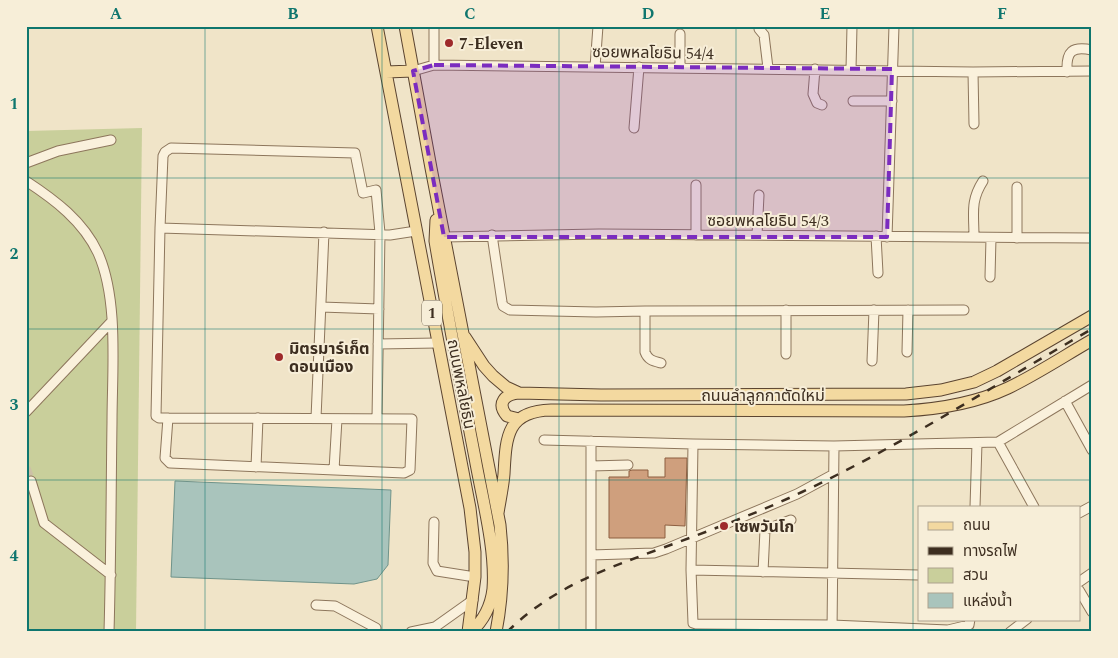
<svg xmlns="http://www.w3.org/2000/svg" width="1118" height="658" viewBox="0 0 1118 658" font-family="Spectral,'Noto Sans Thai',serif">
  <style>
    .green { fill: #c9cf9b }
    .water { fill: #a9c4bc; stroke: #6f938a }
    .building { fill: #cf9f7d; stroke: #8d5f41 }
    .lines { fill: none; stroke-linecap: round; stroke-linejoin: round }
    .minor-tunnel { stroke: #ccc0a6; stroke-width: 9; stroke-dasharray: 9 4.5; stroke-linecap: butt }
    .minor-casing { stroke: #8d765c; stroke-width: 11 }
    .major-casing { stroke: #5b4430; stroke-width: 13 }
    .minor { stroke: #faf1dc; stroke-width: 9 }
    .major { stroke: #f3d9a0; stroke-width: 11 }
    .rail { stroke: #3d2e20; stroke-width: 2.5; stroke-dasharray: 9 9; stroke-linecap: butt }
    .marked { fill: #7b2cbf; fill-opacity: 0.2; stroke: #7b2cbf; stroke-width: 4; stroke-dasharray: 10 6; stroke-linejoin: round }
    .grid { fill: none; stroke: #0f766e; stroke-width: 1; stroke-opacity: 0.55 }
    .poi-dot { fill: #9e2a2b; stroke: #f7eed8; stroke-width: 2 }
    .labels { text-anchor: middle; stroke-width: 4; stroke-linejoin: round; paint-order: stroke }
    .shield { fill: #f7eed8; stroke: #756857; stroke-width: 1 }
    .shield-label { font-size: 15px; font-weight: bold; fill: #3d2e20 }
    .poi-label { font-size: 16px; font-weight: bold; fill: #3d2e20; stroke: #f7eed8; text-anchor: start }
    .street-label { font-size: 16px; fill: #3d2e20; stroke: #f7eed8 }
    .neatline { fill: none; stroke: #0f766e; stroke-width: 2 }
    .grid-label { font-size: 16px; text-anchor: middle; font-weight: bold; fill: #0f766e }
  </style>
  <rect width="100%" height="100%" fill="#f0e4c8"/>
  <!-- green -->
  <path class="green" d="M 142,128 L 136,632 L 26,632 L 26,131 Z"/>
  <!-- water -->
  <path class="water" d="M 175,481 L 391,490 L 388,565 L 377,579 L 354,584 L 171,577 Z"/>
  <!-- building -->
  <path class="building" d="M 665,458 L 687,458 L 685,526 L 665,525 L 665,538 L 609,538 L 609,477 L 629,477 L 629,471 L 632,470 L 648,470 L 648,477 L 665,477 Z"/>
  <g class="lines">
    <!-- minor-tunnel -->
    <path class="minor-tunnel" d="M 26,468 L 31,481"/>
    <!-- minor casing -->
    <g class="minor-casing">
      <path id="minor" d="M 434,26 L 434,65
        M 759,29 L 764,35 L 768,68
        M 595,67 L 598,26
        M 680,68 L 680,34
        M 815,69 L 813,94 L 817,103 L 822,105
        M 851,69 L 852,26
        M 413,71 L 434,65 L 973,72 L 1092,71
        M 973,72 L 974,124
        M 1067,72 C 1066,51 1072,46 1092,50
        M 853,101 L 892,101
        M 634,128 L 639,67
        M 26,163 L 58,151 L 111,140
        M 26,181 C 55,200 83,221 98,253 C 119,300 112,371 112,422 C 111,492 111,562 109,632
        M 696,185 L 696,235
        M 1017,187 L 1017,238
        M 160,228 L 163,156 L 165,152 L 171,148 L 355,153 L 363,193 L 376,190 L 380,233 L 377,419
        M 492,235 L 502,302 L 503,306 L 510,310 L 596,312 L 645,311 L 964,310
        M 757,235 L 759,195
        M 876,236 L 878,273
        M 444,237 L 599,234 L 1092,238
        M 887,237 L 894,26
        M 974,237 C 974,214 970,201 983,181
        M 990,277 L 991,238
        M 321,307 L 379,309
        M 645,311 L 645,352 C 648,360 653,361 661,363
        M 378,344 L 437,343
        M 907,352 L 908,310
        M 786,354 L 786,310
        M 872,361 L 874,310
        M 1065,401 L 1092,450
        M 26,412 L 112,321
        M 168,418 L 165,458 L 170,463 L 404,473 L 410,470 L 412,419 L 168,418 L 159,418 L 156,416 L 160,228 L 390,235 L 416,231
        M 316,418 L 324,232
        M 544,440 L 693,444 L 834,446 L 998,442 L 1092,385
        M 591,441 L 591,632
        M 998,442 L 1034,507
        M 693,444 L 691,570 L 693,623 L 696,624 L 832,625 L 948,630 L 969,625 L 970,619
        M 591,466 L 628,465
        M 256,467 L 258,418
        M 334,470 L 337,419
        M 31,481 L 44,523 L 111,575
        M 975,507 L 977,443
        M 1079,513 L 1092,506
        M 434,522 L 433,563 L 437,571 L 475,577
        M 591,555 L 654,553 L 666,549 L 797,494 L 834,474
        M 691,570 L 919,575
        M 763,572 L 765,530 L 791,520
        M 1079,582 L 1092,573
        M 1079,590 L 1092,612
        M 316,605 L 335,606 L 376,628
        M 411,632 L 435,627 L 473,600
        M 832,632 L 834,446
        M 1010,632 L 1027,619"/>
    </g>
    <!-- major casing -->
    <g class="major-casing">
      <path id="major" d="M 377,26 L 470,508 L 475,552 L 475,577 L 468,632
        M 405,26 L 431,168 L 500,525 C 504,561 503,596 496,632
        M 386,72 L 413,71
        M 436,220 L 435,241 C 447,313 461,385 475,458 C 482,498 496,549 493,589 C 491,606 483,621 471,632
        M 465,337 L 484,366 L 493,376 L 506,387 L 519,393 L 601,395 L 906,394 L 941,390 L 974,382 L 997,371 L 1092,316
        M 519,393 C 505,394 496,403 507,416 L 519,419
        M 498,513 C 500,500 503,487 504,474 C 506,438 506,411 551,410 L 904,411 C 940,409 976,403 1008,388 C 1037,374 1064,356 1092,340"/>
    </g>
    <!-- minor -->
    <use href="#minor" class="minor"/>
    <!-- major -->
    <use href="#major" class="major"/>
    <!-- rail -->
    <path class="rail" d="M 507,632 C 554,586 606,569 665,547 C 711,530 758,513 802,492 C 902,445 996,384 1092,329"/>
  </g>
  <!-- marked area -->
  <path class="marked" d="M 434,65 L 892,69 L 887,237 L 444,237 L 413,71 Z"/>
  <!-- grid -->
  <path class="grid" d="M 205,26 L 205,632M 382,26 L 382,632M 559,26 L 559,632M 736,26 L 736,632M 913,26 L 913,632M 26,178 L 1092,178M 26,329 L 1092,329M 26,480 L 1092,480"/>
  <!-- markers -->
  <g class="poi-dot">
    <circle cx="449" cy="43" r="5"/>
    <circle cx="279" cy="357" r="5"/>
    <circle cx="724" cy="526" r="5"/>
  </g>
  <g class="labels">
    <!-- shield labels -->
    <rect class="shield" x="422" y="300.5" width="20" height="25" rx="4"/>
    <g class="shield-label">
      <text x="432" y="318">1</text>
    </g>
    <!-- poi labels -->
    <g class="poi-label">
      <text x="459" y="49">7-Eleven</text>
      <text x="289" y="354">มิตรมาร์เก็ต<tspan x="289" dy="18">ดอนเมือง</tspan></text>
      <text x="734" y="532">เซพวันโก</text>
    </g>
    <!-- street labels -->
    <g class="street-label">
      <text transform="translate(653 52) rotate(1)" y="6">ซอยพหลโยธิน 54/4</text>
      <text x="768" y="226">ซอยพหลโยธิน 54/3</text>
      <text transform="translate(462 384) rotate(79)" y="6">ถนนพหลโยธิน</text>
      <text x="763" y="401">ถนนลำลูกกาตัดใหม่</text>
    </g>
  </g>
  <!-- border -->
  <rect width="1118" height="658" fill="none" stroke="#f7eed8" stroke-width="55"/>
  <!-- legend -->
  <rect x="918" y="506" width="162" height="115" fill="#f7eed8" stroke="#ada18e"/>
  <rect x="928" y="522" width="25" height="8" fill="#f3d9a0" stroke="#ada18e"/>
  <text x="963" y="530" font-size="15" fill="#3d2e20">ถนน</text>
  <rect x="928" y="547" width="25" height="8" fill="#3d2e20" stroke="#ada18e"/>
  <text x="963" y="556" font-size="15" fill="#3d2e20">ทางรถไฟ</text>
  <rect x="928" y="568" width="25" height="15" fill="#c9cf9b" stroke="#ada18e"/>
  <text x="963" y="580" font-size="15" fill="#3d2e20">สวน</text>
  <rect x="928" y="593" width="25" height="15" fill="#a9c4bc" stroke="#ada18e"/>
  <text x="963" y="606" font-size="15" fill="#3d2e20">แหล่งน้ำ</text>
  <rect x="28" y="28" width="1062" height="602" class="neatline"/>
  <g class="grid-label">
    <text x="116" y="19">A</text>
    <text x="293" y="19">B</text>
    <text x="470" y="19">C</text>
    <text x="648" y="19">D</text>
    <text x="825" y="19">E</text>
    <text x="1002" y="19">F</text>
    <text x="14" y="109">1</text>
    <text x="14" y="259">2</text>
    <text x="14" y="410">3</text>
    <text x="14" y="561">4</text>
  </g>
</svg>
